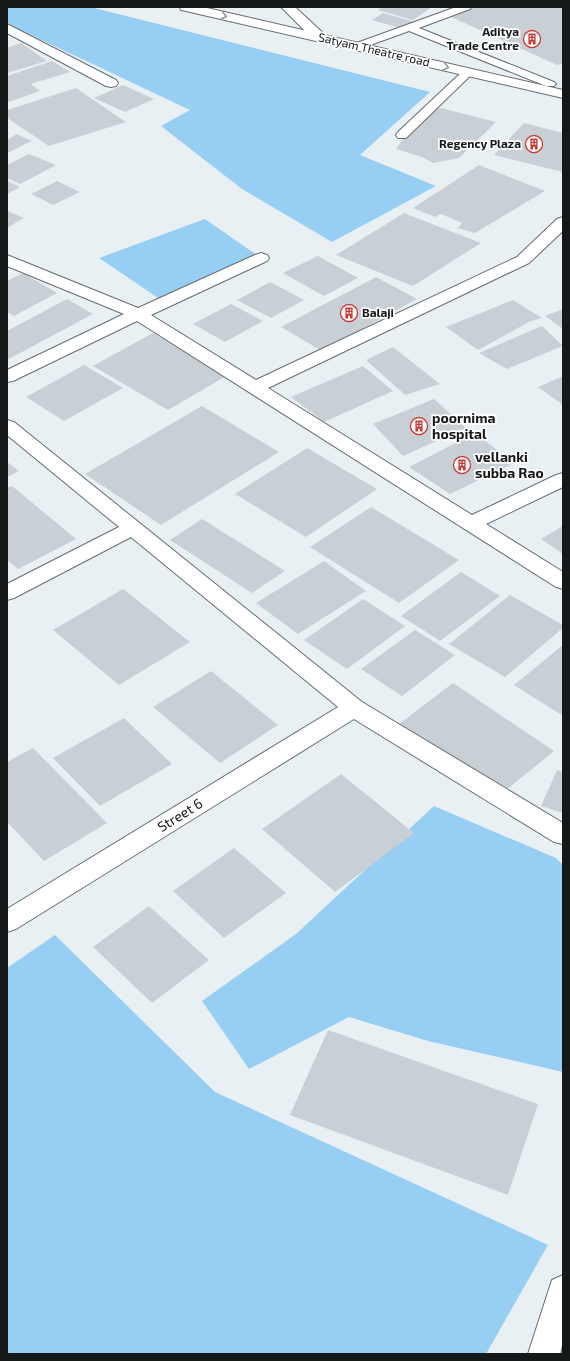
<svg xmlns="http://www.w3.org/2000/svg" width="570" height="1361" viewBox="0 0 570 1361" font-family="'Exo 2',sans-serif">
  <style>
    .green { fill: #96cff3 }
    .building { fill: #c9d0d5 }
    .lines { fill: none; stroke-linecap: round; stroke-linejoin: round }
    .lane-casing { stroke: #666c70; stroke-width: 2 }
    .street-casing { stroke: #666c70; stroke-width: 2 }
    .secondary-casing { stroke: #666c70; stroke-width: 2 }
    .lane { fill: #fff; fill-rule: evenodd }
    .street { fill: #fff; fill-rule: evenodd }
    .secondary { fill: #fff; fill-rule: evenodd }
    .oneway { stroke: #969798 }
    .labels { text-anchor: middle; stroke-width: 3.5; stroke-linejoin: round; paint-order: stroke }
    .far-poi-label { font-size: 12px; font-weight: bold; fill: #151819; stroke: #fff; text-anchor: end }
    .far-street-label { font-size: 12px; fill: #151819; stroke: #fff }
    .poi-label { font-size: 14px; font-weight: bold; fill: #151819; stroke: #fff; text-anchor: start }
    .street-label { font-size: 14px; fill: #151819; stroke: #fff }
  </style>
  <rect width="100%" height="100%" fill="#e9f0f4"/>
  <!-- green -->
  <path class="green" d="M 7,7 L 90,7 L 430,92 L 360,155 L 436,186 L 332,242 L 242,189 L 161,126 L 190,110 L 12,26 L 7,22 Z
    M 205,219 L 261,258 L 164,302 L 99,258 Z
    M 434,806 L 556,858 L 563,865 L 563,1072 L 428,1041 L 349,1017 L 249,1069 L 202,1001 L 296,934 Z
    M 55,935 L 215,1092 L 548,1245 L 486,1354 L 7,1354 L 7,968 Z"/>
  <!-- building -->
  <path class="building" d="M 382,7 L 432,7 L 413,20 L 378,10 Z
    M 473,7 L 563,7 L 563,63 L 557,65 L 449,16 Z
    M 383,13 L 415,22 L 404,29 L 372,20 Z
    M 21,43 L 47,61 L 7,73 L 7,48 Z
    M 52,61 L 70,72 L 31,84 L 40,91 L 9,102 L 7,101 L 7,76 Z
    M 123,85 L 154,99 L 125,112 L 94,98 Z
    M 76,88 L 126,122 L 49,146 L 7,118 L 7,110 Z
    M 437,107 L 496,122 L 459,158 L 433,163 L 422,157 L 396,149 L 406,135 Z
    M 524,123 L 563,133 L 563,172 L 494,155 Z
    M 17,134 L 32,141 L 7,153 L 7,140 Z
    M 29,154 L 56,165 L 20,184 L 7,178 L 7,165 Z
    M 479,165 L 545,191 L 475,233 L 458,228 L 462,223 L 441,214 L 435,217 L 413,208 Z
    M 7,181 L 20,187 L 7,194 Z
    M 57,181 L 80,192 L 53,205 L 31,194 Z
    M 7,211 L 24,218 L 7,228 Z
    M 404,213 L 481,243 L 413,286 L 336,255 Z
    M 318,256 L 358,278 L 324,296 L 283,273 Z
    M 23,273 L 57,293 L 14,316 L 7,312 L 7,281 Z
    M 376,277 L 417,299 L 322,351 L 281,327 Z
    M 270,282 L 304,300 L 271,318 L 237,300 Z
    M 67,299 L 93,314 L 7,360 L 7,331 Z
    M 513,300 L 542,318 L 531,321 L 478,350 L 446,327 Z
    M 231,304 L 263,321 L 225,342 L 193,324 Z
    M 563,309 L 563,329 L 545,316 Z
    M 542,326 L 563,346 L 507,369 L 479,353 Z
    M 153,333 L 228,375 L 168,410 L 93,366 Z
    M 393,347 L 440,384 L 405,395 L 366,360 Z
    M 84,365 L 123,388 L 64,421 L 26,397 Z
    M 363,366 L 393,391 L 324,422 L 291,397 Z
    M 563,376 L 563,405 L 538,387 Z
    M 434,399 L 466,428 L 403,456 L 373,424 Z
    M 202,406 L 279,452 L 161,525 L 85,474 Z
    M 475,433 L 514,463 L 450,494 L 409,467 Z
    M 307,448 L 377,489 L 306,537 L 235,494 Z
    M 7,462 L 19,471 L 7,477 Z
    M 12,486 L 76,539 L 18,569 L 7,560 L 7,488 Z
    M 371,507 L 459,560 L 399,603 L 310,547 Z
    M 202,519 L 285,571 L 252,593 L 170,540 Z
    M 563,526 L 563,554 L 541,539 Z
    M 324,561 L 366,591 L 298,634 L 256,603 Z
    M 461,572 L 500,596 L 440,641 L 401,616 Z
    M 123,589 L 190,642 L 119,685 L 53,630 Z
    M 510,595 L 563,625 L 563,628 L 505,677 L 449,644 Z
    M 363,599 L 405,626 L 347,669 L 304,640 Z
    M 415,630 L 455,655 L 402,696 L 361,669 Z
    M 563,645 L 563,716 L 514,685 Z
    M 211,671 L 278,725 L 220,763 L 153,707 Z
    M 453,683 L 554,751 L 500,795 L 399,724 Z
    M 124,718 L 172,764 L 100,806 L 53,758 Z
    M 33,748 L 107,823 L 44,861 L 7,822 L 7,762 Z
    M 557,770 L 563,772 L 563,813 L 541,806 Z
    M 341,774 L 414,833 L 335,892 L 262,829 Z
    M 234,848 L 286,893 L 224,938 L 173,891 Z
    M 149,906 L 209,960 L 152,1003 L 93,947 Z
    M 328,1030 L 538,1104 L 508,1195 L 290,1115 Z"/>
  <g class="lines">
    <!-- lane casing -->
    <g class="lane-casing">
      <path id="lane" d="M 456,7 L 471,7 L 470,9 L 419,28 L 554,82 L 556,84 L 554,86 L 546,86 L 409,31 L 362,48 L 358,49 L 352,46 L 354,44 Z
        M 468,69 L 472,70 L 474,72 L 472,74 L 406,138 L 398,138 L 396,135 L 398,132 L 464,70 Z"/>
    </g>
    <!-- street casing -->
    <g class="street-casing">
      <path id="street" d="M 281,7 L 295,7 L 324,34 L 326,37 L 324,40 L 314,40 Z
        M 7,24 L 116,80 L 118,83 L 116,86 L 111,87 L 106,86 L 7,33 Z
        M 563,217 L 563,231 L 529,263 L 268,388 L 472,515 L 556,475 L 563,473 L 563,487 L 486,524 L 563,572 L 563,589 L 556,587 L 137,321 L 13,381 L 7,382 L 7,370 L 124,314 L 7,266 L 7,255 L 138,308 L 255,255 L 261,253 L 267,255 L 269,258 L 267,261 L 151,315 L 256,380 L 517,257 L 557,219 Z
        M 7,420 L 14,422 L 362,702 L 563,823 L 563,844 L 554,842 L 354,719 L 16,929 L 7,932 L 7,909 L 338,707 L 131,537 L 14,598 L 7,600 L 7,584 L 119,527 L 7,435 Z
        M 563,1275 L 563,1342 L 560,1354 L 528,1354 L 552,1280 Z"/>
    </g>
    <!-- secondary casing -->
    <g class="secondary-casing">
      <path id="secondary" d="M 180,7 L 203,7 L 563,90 L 563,98 L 186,11 L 181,10 Z"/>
    </g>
    <!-- lane -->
    <use href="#lane" class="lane"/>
    <!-- street -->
    <use href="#street" class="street"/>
    <!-- secondary -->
    <use href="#secondary" class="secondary"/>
  </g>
  <!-- one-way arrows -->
  <defs><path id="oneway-chevron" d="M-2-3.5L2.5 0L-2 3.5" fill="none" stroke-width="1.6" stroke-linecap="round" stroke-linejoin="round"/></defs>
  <g class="oneway">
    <use href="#oneway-chevron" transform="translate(224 16) rotate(13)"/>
    <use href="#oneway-chevron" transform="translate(446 67) rotate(13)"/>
  </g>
  <!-- icons -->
  <defs>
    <g id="building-ring" transform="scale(0.9)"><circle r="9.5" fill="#fff" stroke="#ca3b37" stroke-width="1.5"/><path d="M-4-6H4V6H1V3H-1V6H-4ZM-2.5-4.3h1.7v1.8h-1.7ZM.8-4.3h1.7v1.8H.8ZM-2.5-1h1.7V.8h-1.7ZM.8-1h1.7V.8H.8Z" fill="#ca3b37"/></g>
  </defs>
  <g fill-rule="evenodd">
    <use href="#building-ring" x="532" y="39"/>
    <use href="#building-ring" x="534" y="144"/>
    <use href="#building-ring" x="349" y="313"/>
    <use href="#building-ring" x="419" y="426"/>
    <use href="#building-ring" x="462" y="465"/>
  </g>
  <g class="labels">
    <!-- far-poi labels -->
    <g class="far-poi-label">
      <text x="519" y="36">Aditya<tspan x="519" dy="14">Trade Centre</tspan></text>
      <text x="521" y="148">Regency Plaza</text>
      <text x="362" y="317" text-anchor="start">Balaji</text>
    </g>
    <!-- far-street labels -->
    <g class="far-street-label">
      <text transform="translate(374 50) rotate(13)" y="4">Satyam Theatre road</text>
    </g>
    <!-- poi labels -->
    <g class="poi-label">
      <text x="432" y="423">poornima<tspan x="432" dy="16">hospital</tspan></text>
      <text x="475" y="462">vellanki<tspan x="475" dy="16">subba Rao</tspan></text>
    </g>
    <!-- street labels -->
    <g class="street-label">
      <text transform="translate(180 815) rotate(-32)" y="5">Street 6</text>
    </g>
  </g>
  <!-- border -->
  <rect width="570" height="1361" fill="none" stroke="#151819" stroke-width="16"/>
</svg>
